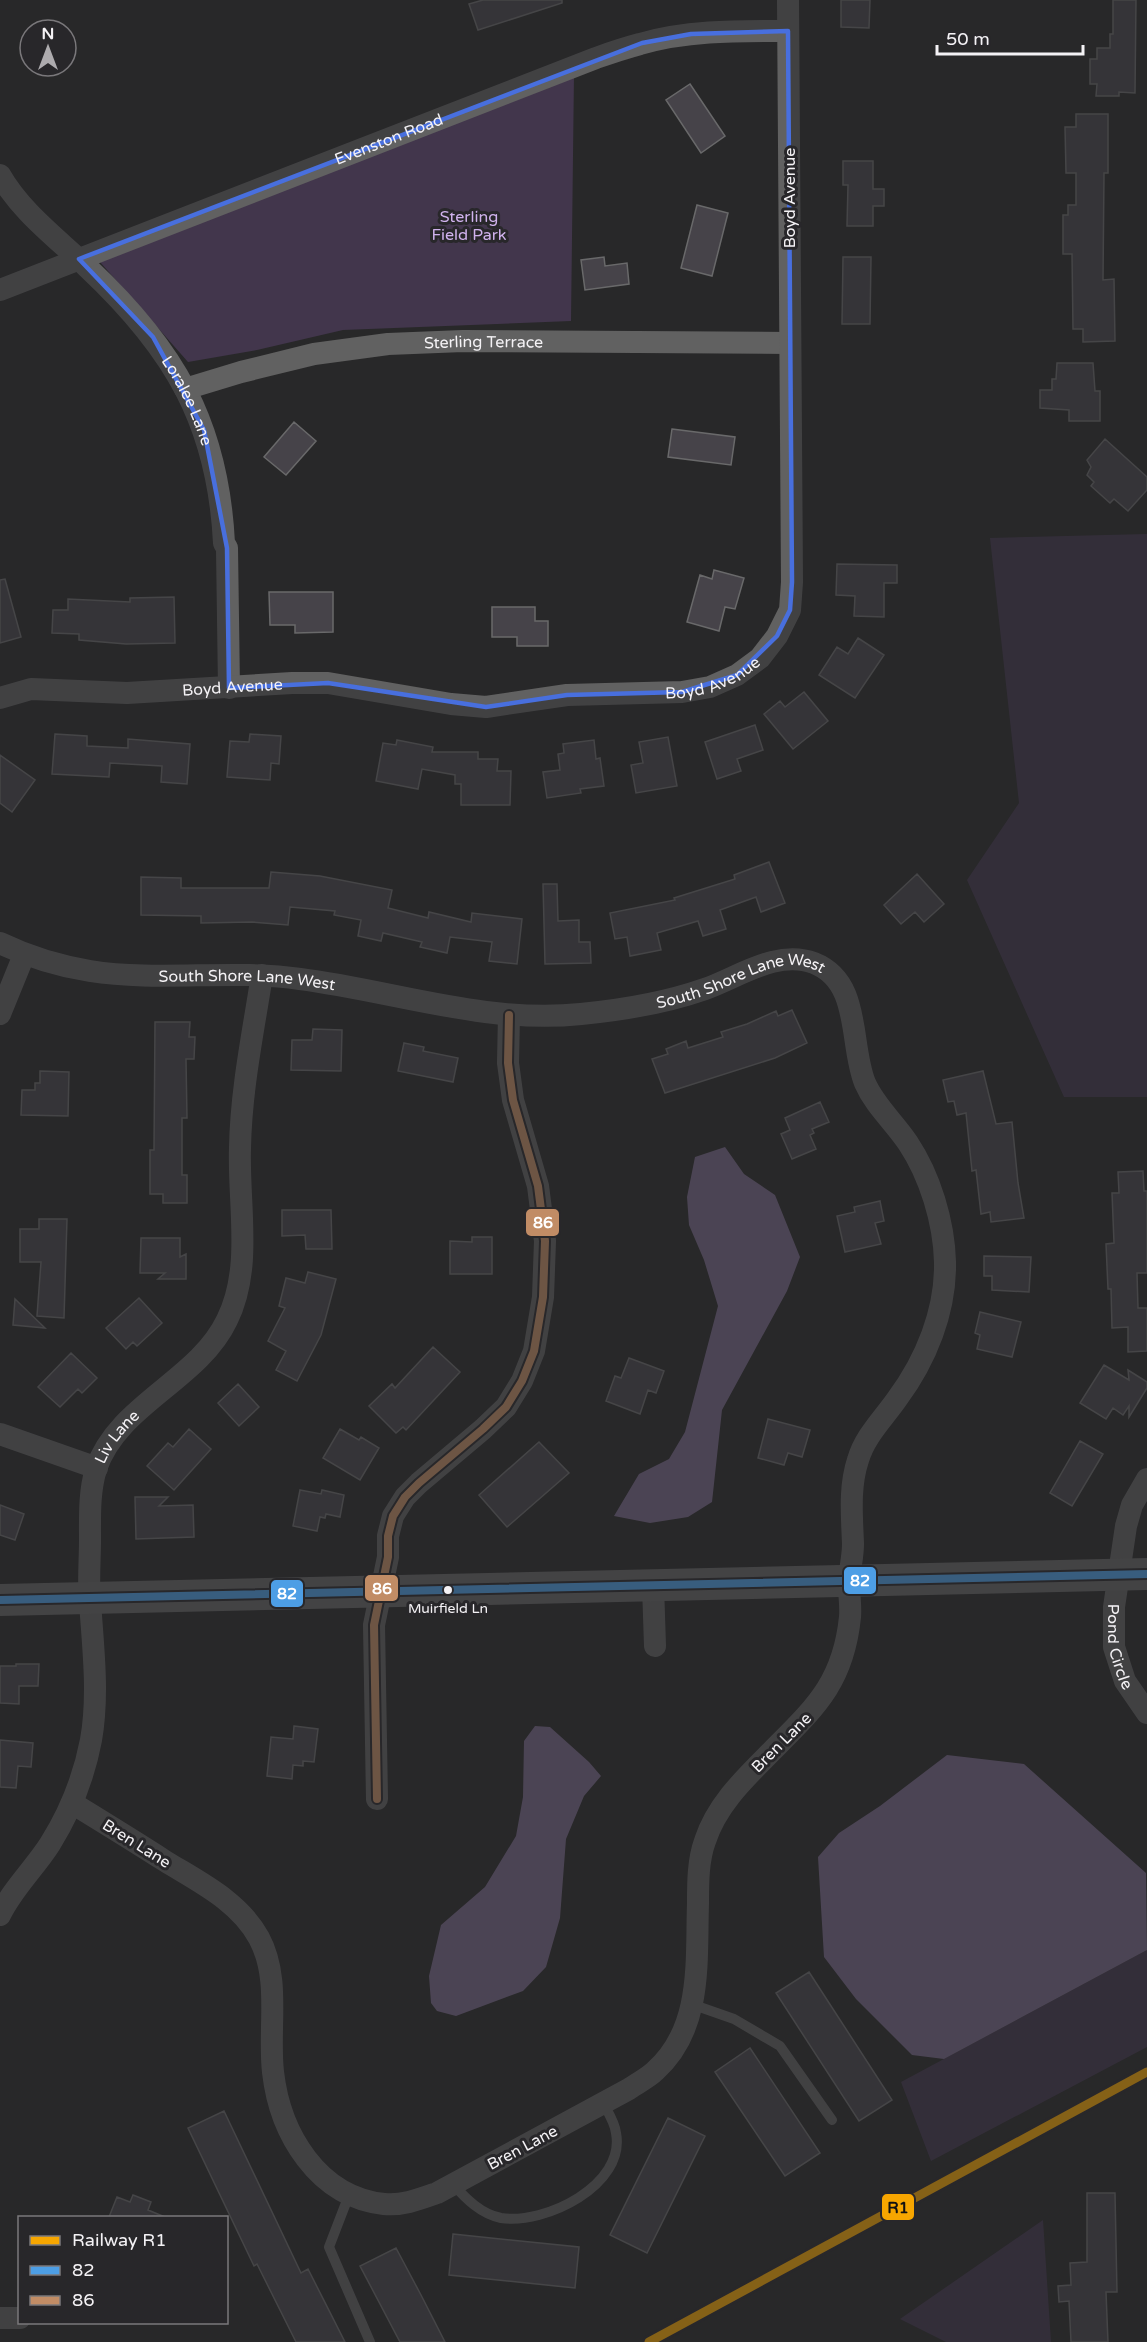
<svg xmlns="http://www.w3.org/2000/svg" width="1147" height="2342" viewBox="0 0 1147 2342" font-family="'Varela Round',sans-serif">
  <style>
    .green { fill: #42364c }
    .water { fill: #776787 }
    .building { fill: #464349; stroke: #69696a; stroke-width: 1.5 }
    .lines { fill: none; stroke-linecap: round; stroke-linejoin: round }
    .lane { stroke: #616161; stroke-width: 10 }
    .street { stroke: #616161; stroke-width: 22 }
    .secondary { stroke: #646464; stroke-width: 32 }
    .bus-1-casing { stroke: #28272a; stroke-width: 12 }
    .bus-2-casing { stroke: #28272a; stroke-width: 12 }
    .bus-1 { stroke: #4d9ee5; stroke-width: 8 }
    .bus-2 { stroke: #c18c65; stroke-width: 8 }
    .rail-1-casing { stroke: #28272a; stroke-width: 14 }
    .rail-1 { stroke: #f7a600; stroke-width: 9 }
    .marked { fill: none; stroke: #486fde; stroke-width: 4.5; stroke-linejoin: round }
    .bus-dot { fill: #f4f2f5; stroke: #28272a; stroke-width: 2 }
    .labels { text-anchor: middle; stroke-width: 6; stroke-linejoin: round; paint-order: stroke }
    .bus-label { font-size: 14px; fill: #f4f2f5; stroke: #28272a }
    .street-label { font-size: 16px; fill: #f4f2f5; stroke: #28272a }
    .park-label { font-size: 16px; fill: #d0b2ed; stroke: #28272a }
    .line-badge { stroke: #28272a; stroke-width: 2 }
    .badge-label { font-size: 16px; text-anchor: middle; font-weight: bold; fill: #fff }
    .pale-badge-label { font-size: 16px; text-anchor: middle; font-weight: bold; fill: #111 }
  </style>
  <rect width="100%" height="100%" fill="#282829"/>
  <!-- green -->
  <path class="green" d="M 574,74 L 571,321 L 343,330 L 257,350 L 188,362 L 100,262 Z
    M 1147,534 L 1147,1097 L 1064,1097 L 967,880 L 1019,803 L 990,538 Z
    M 1147,1950 L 1147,2047 L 931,2161 L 901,2082 Z
    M 1043,2220 L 1051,2342 L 946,2342 L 900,2319 Z"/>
  <!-- water -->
  <path class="water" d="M 725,1147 L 744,1174 L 775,1195 L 800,1257 L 787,1291 L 722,1410 L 712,1502 L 688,1517 L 650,1523 L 614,1516 L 639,1474 L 669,1459 L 685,1432 L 718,1306 L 704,1260 L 689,1225 L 687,1197 L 695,1157 Z
    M 535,1726 L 550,1727 L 589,1762 L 601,1776 L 584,1796 L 566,1839 L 560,1918 L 546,1967 L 523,1991 L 456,2016 L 437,2011 L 431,2003 L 429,1976 L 441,1925 L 485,1887 L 516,1836 L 523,1797 L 524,1741 Z
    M 947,1755 L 1024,1764 L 1146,1873 L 1147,1950 L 944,2059 L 912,2055 L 856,1999 L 824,1957 L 818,1857 L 839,1833 L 880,1806 Z"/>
  <!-- building -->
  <path class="building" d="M 483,0 L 562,0 L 562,3 L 478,30 L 469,4 Z
    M 841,0 L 870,0 L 869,28 L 841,27 Z
    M 1113,0 L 1136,0 L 1135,93 L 1119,92 L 1119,96 L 1096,96 L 1097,84 L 1090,84 L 1090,59 L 1097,59 L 1097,48 L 1110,48 L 1110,34 L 1113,34 Z
    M 690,84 L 725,136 L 701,153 L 666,100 Z
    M 1076,114 L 1108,114 L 1108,173 L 1104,173 L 1103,280 L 1114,279 L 1115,341 L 1083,342 L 1083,329 L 1073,329 L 1072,254 L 1063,254 L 1063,215 L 1068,215 L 1068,205 L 1076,205 L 1076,173 L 1066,173 L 1065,127 L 1076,127 Z
    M 843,161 L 873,161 L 873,189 L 884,189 L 884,206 L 873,206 L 873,226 L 847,226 L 848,185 L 843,185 Z
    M 697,205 L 728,213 L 712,276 L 681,268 Z
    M 604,257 L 605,266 L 627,263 L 629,284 L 585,290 L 581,260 Z
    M 843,257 L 871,257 L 870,324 L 842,324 Z
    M 1057,363 L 1093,363 L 1095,391 L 1100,391 L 1100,421 L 1069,421 L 1069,410 L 1040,408 L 1040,390 L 1052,390 L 1052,379 L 1056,379 Z
    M 294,422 L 316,441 L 286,475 L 264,457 Z
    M 672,429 L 735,437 L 731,465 L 668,457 Z
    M 1105,439 L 1147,477 L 1147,490 L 1128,511 L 1114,499 L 1110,503 L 1091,486 L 1094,482 L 1087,475 L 1091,467 L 1087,460 Z
    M 837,564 L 897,565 L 897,583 L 884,583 L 884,617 L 854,616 L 855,596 L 836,595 Z
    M 714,570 L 744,578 L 735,609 L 725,607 L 719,631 L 687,622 L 700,575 L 712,579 Z
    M 5,579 L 21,637 L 0,643 L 0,580 Z
    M 269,592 L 333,592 L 333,632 L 295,633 L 295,625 L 270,625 Z
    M 174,597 L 175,643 L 126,644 L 79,640 L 79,634 L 52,633 L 53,610 L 68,610 L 68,599 L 130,602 L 130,598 Z
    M 492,607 L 535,607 L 535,621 L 548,621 L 548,646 L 517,646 L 517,637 L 492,637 Z
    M 858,638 L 884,655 L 855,698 L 819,675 L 837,647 L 848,654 Z
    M 804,692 L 828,721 L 793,749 L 764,714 L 780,701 L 785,707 Z
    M 755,725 L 763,750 L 737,759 L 741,771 L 717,779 L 705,742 Z
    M 55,734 L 87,736 L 87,746 L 128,748 L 128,739 L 190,744 L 187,784 L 161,782 L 162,766 L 110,763 L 109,777 L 52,774 Z
    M 250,734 L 281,736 L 279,764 L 271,763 L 270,780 L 227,777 L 230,741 L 249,742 Z
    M 668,737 L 677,786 L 636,793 L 631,765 L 643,763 L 639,742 Z
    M 397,740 L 433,747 L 432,752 L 478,752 L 478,759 L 498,759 L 497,771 L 511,771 L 510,805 L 461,805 L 461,784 L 455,784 L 455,775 L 422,769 L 418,789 L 376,781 L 383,743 L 396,745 Z
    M 594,740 L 596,759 L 600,758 L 604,786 L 580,789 L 581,793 L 547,798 L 543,772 L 560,770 L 558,754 L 564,753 L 563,744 Z
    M 0,755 L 35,780 L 12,812 L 0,803 Z
    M 769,862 L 785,903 L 761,912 L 756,897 L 720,910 L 726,929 L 703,936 L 698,921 L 657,933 L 661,950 L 630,956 L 627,937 L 615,939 L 610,913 L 675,900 L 674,898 L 735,879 L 734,875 Z
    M 271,872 L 320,876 L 392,890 L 388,908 L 428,918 L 429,912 L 471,922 L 472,913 L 522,919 L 517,964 L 489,961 L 492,942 L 450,937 L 447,953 L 420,947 L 422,942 L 383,933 L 381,941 L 358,936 L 361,920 L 334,915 L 335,911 L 290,907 L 288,925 L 252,922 L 201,923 L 201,916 L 141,915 L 141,877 L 181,878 L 181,888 L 269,888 Z
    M 917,874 L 944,904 L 924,922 L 915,912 L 901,924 L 884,905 Z
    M 543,884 L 557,884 L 558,921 L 579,920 L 579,942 L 590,942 L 591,963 L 545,964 Z
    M 792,1010 L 807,1043 L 775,1058 L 665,1093 L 652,1059 L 668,1054 L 666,1049 L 686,1041 L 688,1048 L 723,1037 L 721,1032 L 747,1024 L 776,1011 L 778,1016 Z
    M 155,1022 L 190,1022 L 189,1037 L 195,1037 L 194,1059 L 186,1059 L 187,1118 L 182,1118 L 182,1175 L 187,1175 L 187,1203 L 163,1203 L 163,1194 L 150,1194 L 150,1150 L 154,1150 Z
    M 313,1029 L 342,1030 L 341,1071 L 291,1070 L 292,1040 L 312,1040 Z
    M 404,1043 L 424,1047 L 423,1051 L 458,1058 L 453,1082 L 398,1071 Z
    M 40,1071 L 69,1072 L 68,1116 L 21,1115 L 22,1090 L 35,1090 L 35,1083 L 40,1083 Z
    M 983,1071 L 996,1124 L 1012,1122 L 1018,1183 L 1024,1218 L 991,1222 L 990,1212 L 981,1214 L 976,1170 L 972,1171 L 966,1113 L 957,1115 L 954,1101 L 948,1102 L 943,1080 Z
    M 820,1102 L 829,1122 L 812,1129 L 814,1133 L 810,1135 L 816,1149 L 792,1159 L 781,1134 L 790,1130 L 785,1118 Z
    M 1143,1171 L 1144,1191 L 1147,1191 L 1147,1273 L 1137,1273 L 1138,1308 L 1147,1308 L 1147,1351 L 1128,1352 L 1128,1327 L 1112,1328 L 1111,1289 L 1108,1289 L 1106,1244 L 1114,1243 L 1112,1193 L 1119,1193 L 1118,1172 Z
    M 880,1201 L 884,1221 L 875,1223 L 881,1244 L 845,1252 L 837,1216 L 855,1212 L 854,1207 Z
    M 282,1210 L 331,1210 L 332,1249 L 306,1249 L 305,1235 L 282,1236 Z
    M 39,1219 L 67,1219 L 64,1318 L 37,1316 L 41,1262 L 20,1262 L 20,1229 L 39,1229 Z
    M 472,1237 L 492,1237 L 492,1274 L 450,1274 L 450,1241 L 472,1242 Z
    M 141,1238 L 180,1238 L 180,1257 L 186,1254 L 186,1279 L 158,1279 L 165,1273 L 140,1273 Z
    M 984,1256 L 1031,1257 L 1029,1292 L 992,1290 L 992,1276 L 984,1276 Z
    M 308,1272 L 336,1279 L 321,1335 L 297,1381 L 276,1370 L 286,1351 L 268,1341 L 285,1308 L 279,1306 L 286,1278 L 305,1283 Z
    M 139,1298 L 162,1323 L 137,1346 L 133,1342 L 126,1349 L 106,1328 Z
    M 15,1299 L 45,1328 L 13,1325 Z
    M 980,1312 L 1021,1322 L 1012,1357 L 977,1349 L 980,1335 L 975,1333 Z
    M 433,1347 L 460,1372 L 406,1430 L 403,1427 L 396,1433 L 369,1406 L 392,1384 L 395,1388 Z
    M 71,1353 L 97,1378 L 82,1393 L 78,1389 L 60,1407 L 38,1387 Z
    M 629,1358 L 664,1371 L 656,1393 L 648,1390 L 640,1414 L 606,1401 L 615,1376 L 621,1378 Z
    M 1104,1365 L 1129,1380 L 1128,1370 L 1147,1382 L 1147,1388 L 1129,1417 L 1129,1406 L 1123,1415 L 1113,1408 L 1106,1419 L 1080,1403 Z
    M 238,1384 L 259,1407 L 239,1426 L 218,1403 Z
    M 768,1419 L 810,1430 L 802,1457 L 788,1453 L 784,1465 L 758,1458 Z
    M 189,1429 L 211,1449 L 174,1490 L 147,1466 L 168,1443 L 173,1447 Z
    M 340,1429 L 359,1440 L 361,1437 L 379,1448 L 360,1480 L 323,1458 Z
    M 1080,1441 L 1103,1454 L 1072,1506 L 1050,1493 Z
    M 539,1442 L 569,1473 L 507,1527 L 479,1495 Z
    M 300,1490 L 321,1494 L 322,1490 L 344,1495 L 340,1517 L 326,1514 L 325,1518 L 320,1517 L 317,1531 L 293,1526 Z
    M 135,1497 L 168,1497 L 159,1506 L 193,1505 L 194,1537 L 136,1539 Z
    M 0,1505 L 24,1514 L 15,1540 L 0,1535 Z
    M 16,1664 L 39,1664 L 38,1686 L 19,1686 L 19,1704 L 0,1703 L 0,1666 L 16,1666 Z
    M 294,1726 L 318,1729 L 314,1762 L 303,1761 L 303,1766 L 293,1765 L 292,1779 L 267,1776 L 271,1737 L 293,1739 Z
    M 0,1740 L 33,1743 L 31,1767 L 18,1766 L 16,1788 L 0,1787 Z
    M 809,1972 L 892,2100 L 859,2121 L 776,1993 Z
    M 750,2048 L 820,2153 L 785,2176 L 715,2072 Z
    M 224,2111 L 301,2273 L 308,2269 L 345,2342 L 296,2342 L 257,2264 L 254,2266 L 188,2128 Z
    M 668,2118 L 705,2136 L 647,2253 L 610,2235 Z
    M 1087,2193 L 1115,2193 L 1117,2292 L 1106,2292 L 1108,2342 L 1071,2342 L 1069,2301 L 1059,2302 L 1058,2286 L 1071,2285 L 1070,2263 L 1087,2262 Z
    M 133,2195 L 151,2202 L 148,2210 L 165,2217 L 109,2217 L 117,2197 L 130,2202 Z
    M 453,2234 L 579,2247 L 575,2288 L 449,2275 Z
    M 396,2248 L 421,2295 L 445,2342 L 400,2342 L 360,2266 Z"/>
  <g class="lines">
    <!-- lane -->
    <path class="lane" d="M 694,2005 L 734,2019 L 780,2046 L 832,2120
      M 453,2184 C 466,2199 481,2214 501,2218 C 545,2225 626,2185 616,2133 C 615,2123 608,2112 603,2103
      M 349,2195 L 329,2247 L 370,2342"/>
    <!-- street -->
    <g class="street">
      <path id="s1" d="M 0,175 C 21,212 58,239 88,268 C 174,349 218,423 224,543 L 227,548 L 229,688"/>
      <path id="s2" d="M 0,290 L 596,58 C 610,53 625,48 640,44 C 688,30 739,31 788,31"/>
      <path id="s3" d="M 185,389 L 241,372 L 314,354 L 388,344 L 463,341 L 790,343"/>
      <path id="s4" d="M 0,698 L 31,689 L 127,693 L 292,683 L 328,683 L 451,704 L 486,707 L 567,695 L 682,692 L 710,687 L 737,675 L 760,658 L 777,636 L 790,610 L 792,582 L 788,0"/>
      <path id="s5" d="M 0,943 C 29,957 59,966 90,971 C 159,982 231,969 300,979 C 394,991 485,1024 581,1014 C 623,1010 665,1003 705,989 C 739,977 777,949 814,963 C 862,982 849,1044 865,1083 C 875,1106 894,1122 908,1143 C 930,1176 944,1222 945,1262 C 946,1311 926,1360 897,1399 C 883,1419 865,1436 858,1460 C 849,1487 852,1516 853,1544 C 853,1558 849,1571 849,1585 C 849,1596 851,1606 850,1617 C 843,1686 812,1710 766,1757 C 741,1782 716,1807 705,1841 C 698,1860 698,1883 698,1903 C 696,1962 703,2028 655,2071 C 648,2078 637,2083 629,2089 L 437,2193 C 420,2199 402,2206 384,2204 C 318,2197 280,2134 273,2072 C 268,2027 281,1979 259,1938 C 239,1901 199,1882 165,1861 C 134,1841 103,1822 72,1803"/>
      <path d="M 0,1014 L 24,955"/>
      <path d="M 0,1434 L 97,1468"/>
      <path id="s6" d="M 1147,1479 L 1132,1505 L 1126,1526 L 1114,1607 L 1114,1647 L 1125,1681 L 1147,1713"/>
      <path d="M 653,1585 L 655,1646"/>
      <path d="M 377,1799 L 374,1625 L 388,1557 L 388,1536 L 393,1516 L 405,1497 L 419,1483 L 483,1429 L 506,1407 L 522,1381 L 534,1351 L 543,1297 L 545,1241 L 538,1186 L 513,1100 L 508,1063 L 509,1015"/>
      <path id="s7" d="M 0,1915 C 13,1888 34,1869 50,1844 C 70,1812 84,1777 91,1740 C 99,1695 93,1647 90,1602 C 88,1581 90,1560 90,1540 C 90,1516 89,1492 96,1469 C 118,1404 198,1381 227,1320 C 253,1268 238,1204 240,1148 C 241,1090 253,1033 262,975"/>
      <path d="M 0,2318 L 20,2318"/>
    </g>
    <!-- secondary -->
    <path class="secondary" d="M 0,1600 L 1147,1574"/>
    <!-- bus-1 casing -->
    <g class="bus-1-casing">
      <path id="bus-1" d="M 0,1600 L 1147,1574"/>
    </g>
    <!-- bus-2 casing -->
    <g class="bus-2-casing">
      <path id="bus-2" d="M 377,1799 L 374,1625 L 388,1557 L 388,1536 L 393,1516 L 405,1497 L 419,1483 L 483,1429 L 506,1407 L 522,1381 L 534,1351 L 543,1297 L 545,1241 L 538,1186 L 513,1100 L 508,1063 L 509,1015"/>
    </g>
    <!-- bus-1 -->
    <use href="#bus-1" class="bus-1"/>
    <!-- bus-2 -->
    <use href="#bus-2" class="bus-2"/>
    <!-- rail-1 casing -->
    <g class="rail-1-casing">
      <path id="rail-1" d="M 649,2342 L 1147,2072"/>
    </g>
    <!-- rail-1 -->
    <use href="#rail-1" class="rail-1"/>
  </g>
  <!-- marked area -->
  <path d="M0 0H1147V2342H0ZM 788,31 L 792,582 L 790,610 L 777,636 L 737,675 L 682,692 L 567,695 L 486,707 L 328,683 L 229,688 L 227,548 L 204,430 L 153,337 L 79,259 L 642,43 L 691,34 Z" fill="#282829" fill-opacity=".55" fill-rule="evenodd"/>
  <path class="marked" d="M 788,31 L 792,582 L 790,610 L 777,636 L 737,675 L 682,692 L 567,695 L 486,707 L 328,683 L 229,688 L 227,548 L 204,430 L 153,337 L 79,259 L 642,43 L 691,34 Z"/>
  <!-- markers -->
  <circle class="bus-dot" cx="448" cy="1590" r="5"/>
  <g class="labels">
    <!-- bus labels -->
    <g class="bus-label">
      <text x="448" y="1613">Muirfield Ln</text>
    </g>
    <!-- street labels -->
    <g class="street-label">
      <text dy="6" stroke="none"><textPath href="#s2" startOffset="417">Evenston Road</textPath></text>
      <text transform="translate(789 198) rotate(-90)" y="6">Boyd Avenue</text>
      <text dy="6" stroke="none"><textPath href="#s3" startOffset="304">Sterling Terrace</textPath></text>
      <text dy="6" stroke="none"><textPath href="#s1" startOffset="296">Loralee Lane</textPath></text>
      <text dy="6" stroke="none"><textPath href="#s4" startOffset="720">Boyd Avenue</textPath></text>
      <text dy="6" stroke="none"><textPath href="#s4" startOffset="234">Boyd Avenue</textPath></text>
      <text dy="6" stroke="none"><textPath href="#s5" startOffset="252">South Shore Lane West</textPath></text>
      <text dy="6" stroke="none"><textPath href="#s5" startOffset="754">South Shore Lane West</textPath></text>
      <text dy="6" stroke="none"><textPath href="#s7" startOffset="510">Liv Lane</textPath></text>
      <text dy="6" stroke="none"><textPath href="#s6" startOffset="174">Pond Circle</textPath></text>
      <text transform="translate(781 1742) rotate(-45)" y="6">Bren Lane</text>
      <text transform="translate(137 1843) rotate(32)" y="6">Bren Lane</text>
      <text transform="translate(522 2147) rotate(-28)" y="6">Bren Lane</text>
    </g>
    <!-- park labels -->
    <g class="park-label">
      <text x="469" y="222">Sterling<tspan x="469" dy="18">Field Park</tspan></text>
    </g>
  </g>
  <g class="line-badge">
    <rect x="525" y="1208" width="35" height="29" rx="6" fill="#c18c65"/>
    <rect x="843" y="1566" width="34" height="29" rx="6" fill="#4d9ee5"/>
    <rect x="364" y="1574" width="35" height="28" rx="6" fill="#c18c65"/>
    <rect x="270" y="1579" width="34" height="29" rx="6" fill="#4d9ee5"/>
    <rect x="881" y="2193" width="34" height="28" rx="6" fill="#f7a600"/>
  </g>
  <g class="badge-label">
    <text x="543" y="1228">86</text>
    <text x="860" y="1586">82</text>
    <text x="382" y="1594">86</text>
    <text x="287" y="1599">82</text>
  </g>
  <g class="pale-badge-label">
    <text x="898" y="2213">R1</text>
  </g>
  <!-- legend -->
  <rect x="18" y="2216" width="210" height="108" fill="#28272a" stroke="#7a787b" stroke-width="1.5"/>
  <rect x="30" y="2236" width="30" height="9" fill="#f7a600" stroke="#7a787b" stroke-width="1.5"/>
  <text x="72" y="2246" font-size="18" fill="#f4f2f5">Railway R1</text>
  <rect x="30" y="2266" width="30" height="9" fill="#4d9ee5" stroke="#7a787b" stroke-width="1.5"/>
  <text x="72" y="2276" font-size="18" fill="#f4f2f5">82</text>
  <rect x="30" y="2296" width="30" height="9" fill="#c18c65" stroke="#7a787b" stroke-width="1.5"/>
  <text x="72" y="2306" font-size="18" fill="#f4f2f5">86</text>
  <!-- north arrow -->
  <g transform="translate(48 48)"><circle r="28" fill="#28272a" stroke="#7a787b" stroke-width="1.5"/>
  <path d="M0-4.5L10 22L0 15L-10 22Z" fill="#adabae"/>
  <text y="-9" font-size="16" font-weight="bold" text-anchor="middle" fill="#f4f2f5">N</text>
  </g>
  <!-- scale -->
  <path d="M937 45v9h146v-9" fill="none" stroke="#f4f2f5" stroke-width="3"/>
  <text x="946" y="45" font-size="18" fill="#f4f2f5" stroke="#28272a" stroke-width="4.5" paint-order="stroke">50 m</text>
</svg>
